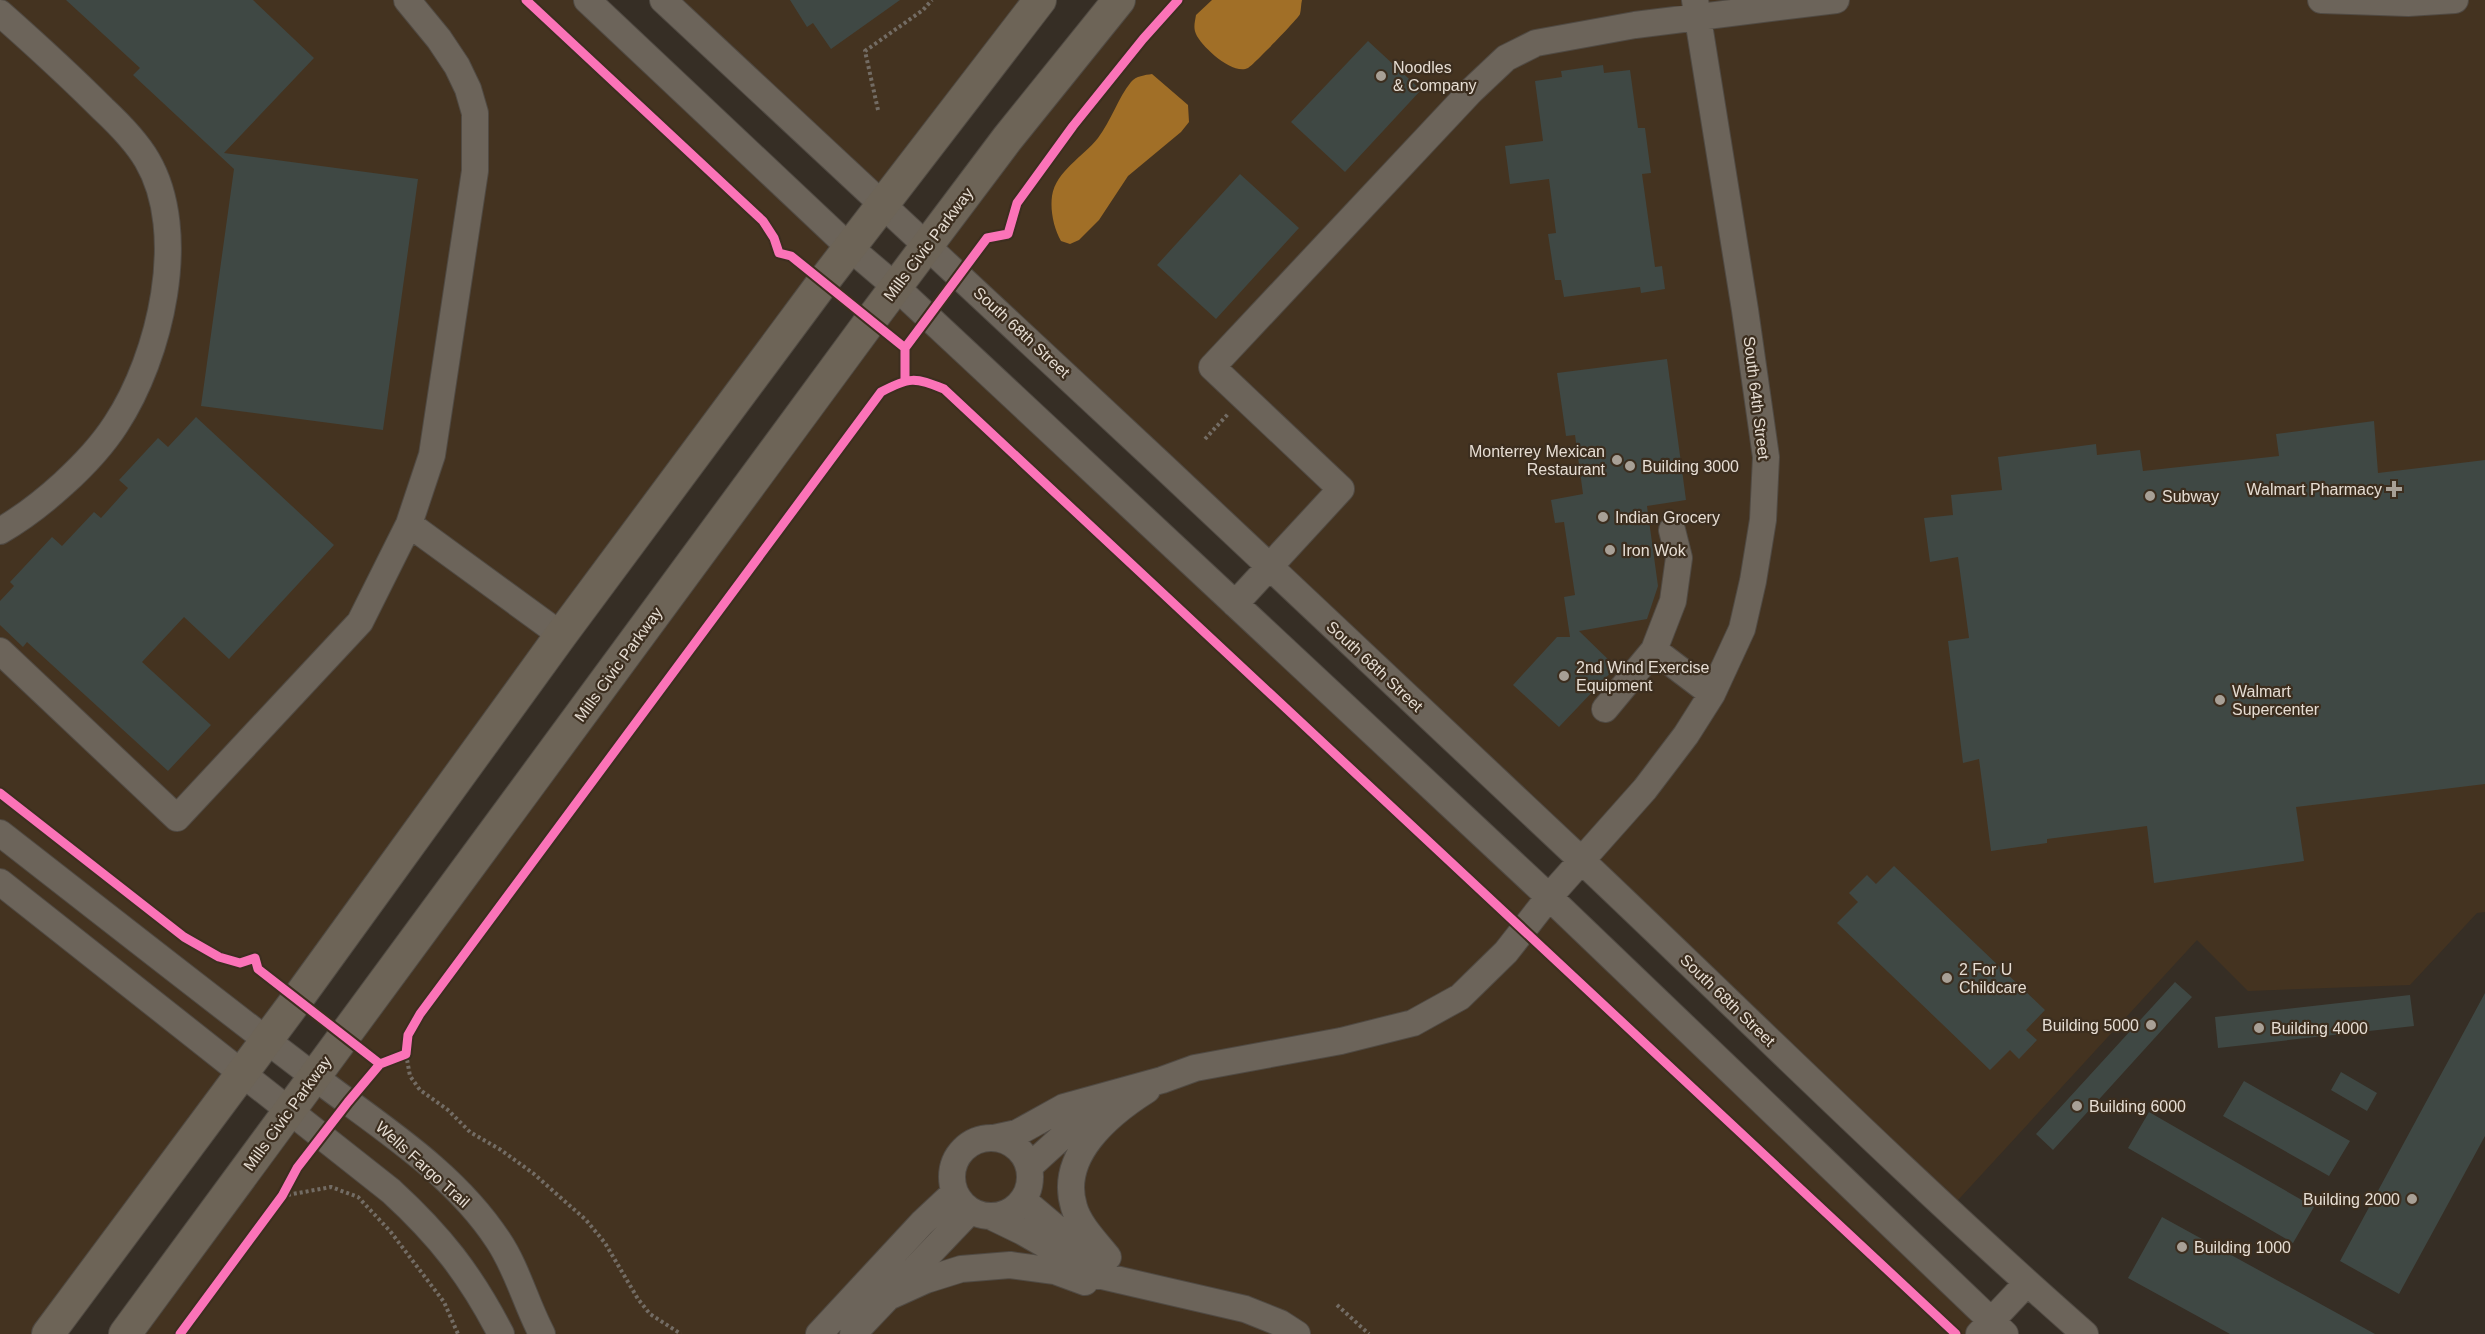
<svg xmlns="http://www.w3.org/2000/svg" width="2485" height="1334" viewBox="0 0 2485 1334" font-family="Helvetica,sans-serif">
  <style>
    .built { fill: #443320 }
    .water { fill: #a16f27 }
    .building { fill: #3f4844 }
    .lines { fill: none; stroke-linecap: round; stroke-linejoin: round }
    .minor-casing { stroke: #504a43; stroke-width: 28 }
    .major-casing { stroke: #504a43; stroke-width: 34 }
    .path { stroke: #736c64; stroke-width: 4; stroke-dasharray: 3 3; stroke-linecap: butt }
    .minor { stroke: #6c645a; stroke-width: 26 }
    .major { stroke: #6d6457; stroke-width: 32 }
    .cycleway-casing { stroke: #3c2e1f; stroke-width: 13 }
    .cycleway { stroke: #fb73b8; stroke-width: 9 }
    .poi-dot { fill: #a8a096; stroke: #3c2e1f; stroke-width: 2 }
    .labels { text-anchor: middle; stroke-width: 4.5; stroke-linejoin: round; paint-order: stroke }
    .poi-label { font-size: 16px; fill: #e6ddd3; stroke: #3c2e1f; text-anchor: start }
    .street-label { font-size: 16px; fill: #e6ddd3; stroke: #3c2e1f }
  </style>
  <rect width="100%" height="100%" fill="#362e25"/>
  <!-- built -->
  <path class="built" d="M 0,0 L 587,0 L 849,247 L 48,1334 L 0,1334 Z
    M 663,0 L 1040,0 L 883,203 Z
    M 1119,0 L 2485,0 L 2485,912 L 2477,913 L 2410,985 L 2248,991 L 2197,940 L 1948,1211 L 928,245 Z
    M 896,287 L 2005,1334 L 125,1334 Z"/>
  <!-- water -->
  <path class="water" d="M 1212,0 L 1302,0 C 1301,4 1301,10 1300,14 C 1298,19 1252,66 1248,68 C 1233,76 1201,46 1196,34 C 1193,27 1195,22 1196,15 Z
    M 1152,74 L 1188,105 L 1189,122 L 1181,132 L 1128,176 L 1099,220 L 1079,240 L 1070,244 L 1061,241 C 1054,229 1050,211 1052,196 C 1056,171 1083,157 1098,138 C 1111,121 1118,98 1131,82 C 1136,76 1145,75 1152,74 Z"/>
  <!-- building -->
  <path class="building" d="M 66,0 L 253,0 L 314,58 L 224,153 L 418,179 L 383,430 L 201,406 L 234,169 L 133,75 L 140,68 Z
    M 790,0 L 900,0 L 831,49 L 813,23 L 807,27 Z
    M 1368,41 L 1421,90 L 1345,172 L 1291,122 Z
    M 1603,65 L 1604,73 L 1630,70 L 1638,128 L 1645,128 L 1651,173 L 1642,174 L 1655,267 L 1662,266 L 1665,289 L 1641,293 L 1640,287 L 1564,297 L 1561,280 L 1555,280 L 1548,234 L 1556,233 L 1549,179 L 1510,184 L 1505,146 L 1543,141 L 1535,81 L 1562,77 L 1561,71 Z
    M 1240,174 L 1299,228 L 1216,319 L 1157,265 Z
    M 1667,359 L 1686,500 L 1647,506 L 1658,586 L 1647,619 L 1579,631 L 1616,667 L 1559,727 L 1513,685 L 1557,637 L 1570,637 L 1564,597 L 1575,595 L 1564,522 L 1555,523 L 1551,500 L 1583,494 L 1575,435 L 1566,436 L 1557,373 Z
    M 196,417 L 334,545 L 229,659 L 184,617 L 142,662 L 211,725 L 168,771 L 27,642 L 23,647 L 0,625 L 0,601 L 14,586 L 10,582 L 52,537 L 62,546 L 94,512 L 101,518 L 128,488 L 119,480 L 158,438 L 168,447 Z
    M 2374,421 L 2378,473 L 2485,460 L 2485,784 L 2296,807 L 2304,861 L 2154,883 L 2147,826 L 2047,839 L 2047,843 L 1991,851 L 1979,759 L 1963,763 L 1948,641 L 1969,638 L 1958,557 L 1930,562 L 1924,518 L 1953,515 L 1951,495 L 2002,490 L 1998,457 L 2096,444 L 2097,455 L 2140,450 L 2143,471 L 2279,456 L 2276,434 Z
    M 1894,866 L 2045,1010 L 2026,1030 L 2037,1040 L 2019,1059 L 2010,1050 L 1990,1070 L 1837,923 L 1858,902 L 1849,893 L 1867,875 L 1876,884 Z
    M 2175,982 L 2192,997 L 2053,1150 L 2036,1134 Z
    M 2485,993 L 2485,1136 L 2399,1294 L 2340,1261 Z
    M 2410,995 L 2414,1026 L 2218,1048 L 2215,1017 Z
    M 2341,1072 L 2377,1093 L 2367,1111 L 2331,1090 Z
    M 2244,1081 L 2350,1141 L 2329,1176 L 2223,1116 Z
    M 2149,1112 L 2314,1207 L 2293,1243 L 2128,1148 Z
    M 2162,1217 L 2375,1334 L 2230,1334 L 2128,1278 Z"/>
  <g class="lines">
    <!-- minor casing -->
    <g class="minor-casing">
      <path id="minor" d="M 587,0 L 849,247 L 896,287 L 1549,897 L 2005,1334
        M 663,0 C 970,284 1274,570 1578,857 C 1747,1017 1911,1181 2085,1334
        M 2321,0 L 2408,3 L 2455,0
        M 0,13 C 35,44 70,76 103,109 C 119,124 136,141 147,160 C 190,233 160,357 116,424 C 91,463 40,508 0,531
        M 409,524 L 561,635
        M 1672,530 L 1679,558 L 1673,601 L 1654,650 L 1712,694
        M 1235,604 L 1341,489 L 1212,367 L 1471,91 L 1506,58 L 1536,43 L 1635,25 L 1836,0
        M 0,651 L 177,818 L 360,622 L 409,524 L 432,455 L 475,171 L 475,113 L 468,89 L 457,66 L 439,39 L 407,0
        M 1605,709 L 1654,650
        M 0,833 C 104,914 207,995 312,1075 C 377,1125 452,1170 498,1240 C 517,1268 526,1304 542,1334
        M 0,882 L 391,1191 C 440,1236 470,1274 501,1334
        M952 1177a39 39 0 1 1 78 0a39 39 0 1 1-78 0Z
        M 994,1138 L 1017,1133 L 1064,1107 L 1162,1080 L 1195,1068 L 1341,1041 L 1413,1023 L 1460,997 L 1506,952 L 1549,897 L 1645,789 L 1686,735 L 1712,694 L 1742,629 L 1753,581 L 1763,520 L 1766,457 L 1745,310 L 1695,0
        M 1029,1167 L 1074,1126 L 1111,1105
        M 1023,1200 L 1055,1227 L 1098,1251
        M 992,1217 L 1023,1232 L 1098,1275 L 1245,1309 L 1280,1323 L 1297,1334
        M 1108,1257 C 1096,1242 1079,1225 1074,1207 C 1058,1156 1109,1114 1147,1090
        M 884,1299 L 926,1280 L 961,1269 L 1010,1265 L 1055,1271 L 1085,1282
        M 819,1334 L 922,1223 L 954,1193
        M 853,1334 L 970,1211
        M 1979,1334 L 2027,1283"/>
    </g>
    <!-- major casing -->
    <g class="major-casing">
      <path id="major" d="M 48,1334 L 301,994 L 561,635 L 823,282 L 1040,0
        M 125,1334 L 871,320 L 1007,139 L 1119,0"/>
    </g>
    <!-- path -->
    <path class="path" d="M 878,110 L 865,51 L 923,10 L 932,0
      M 1205,439 L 1229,413
      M 406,1054 L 410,1076 L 420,1090 L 448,1110 L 470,1132 L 501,1150 L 534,1174 L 586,1220 L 605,1243 L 638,1299 L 650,1314 L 681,1334
      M 282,1196 L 331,1187 L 358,1197 L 390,1231 L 444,1302 L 458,1334
      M 1337,1305 L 1369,1334"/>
    <!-- minor -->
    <use href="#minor" class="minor"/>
    <!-- major -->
    <use href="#major" class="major"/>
    <!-- cycleway casing -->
    <g class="cycleway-casing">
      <path id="cycleway" d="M 526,0 L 763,221 L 774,238 L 779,253 L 791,256 L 905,348
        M 905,379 L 905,348 L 987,238 L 1008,234 L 1017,203 L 1073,126 L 1143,39 L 1178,0
        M 0,793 L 184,937 L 219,957 L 240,963 L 255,958 L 258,969 L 380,1064
        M 180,1334 L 282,1196 L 297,1168 L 348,1102 L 380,1064 L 406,1054 L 408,1035 L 420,1014 L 881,392 C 909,377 915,377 944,389 L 1956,1334"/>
    </g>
    <!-- cycleway -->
    <use href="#cycleway" class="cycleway"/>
  </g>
  <!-- markers -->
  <g class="poi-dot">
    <circle cx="1381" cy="76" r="6"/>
    <circle cx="1617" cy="460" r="6"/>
    <circle cx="1630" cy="466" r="6"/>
    <path d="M2391 480h6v6h6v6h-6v6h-6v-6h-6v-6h6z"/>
    <circle cx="2150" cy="496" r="6"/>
    <circle cx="1603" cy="517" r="6"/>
    <circle cx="1610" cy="550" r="6"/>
    <circle cx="1564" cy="676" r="6"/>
    <circle cx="2220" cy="700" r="6"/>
    <circle cx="1947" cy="978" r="6"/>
    <circle cx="2151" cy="1025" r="6"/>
    <circle cx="2259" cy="1028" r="6"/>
    <circle cx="2077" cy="1106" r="6"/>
    <circle cx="2412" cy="1199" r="6"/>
    <circle cx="2182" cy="1247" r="6"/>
  </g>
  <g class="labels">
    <!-- poi labels -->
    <g class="poi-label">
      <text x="1393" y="73">Noodles<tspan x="1393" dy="18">&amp; Company</tspan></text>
      <text x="1605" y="457" text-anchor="end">Monterrey Mexican<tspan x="1605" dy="18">Restaurant</tspan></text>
      <text x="1642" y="472">Building 3000</text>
      <text x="2382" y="495" text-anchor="end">Walmart Pharmacy</text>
      <text x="2162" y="502">Subway</text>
      <text x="1615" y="523">Indian Grocery</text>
      <text x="1622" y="556">Iron Wok</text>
      <text x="1576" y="673">2nd Wind Exercise<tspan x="1576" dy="18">Equipment</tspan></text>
      <text x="2232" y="697">Walmart<tspan x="2232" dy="18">Supercenter</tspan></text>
      <text x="1959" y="975">2 For U<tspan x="1959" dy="18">Childcare</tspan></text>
      <text x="2139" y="1031" text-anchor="end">Building 5000</text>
      <text x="2271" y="1034">Building 4000</text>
      <text x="2089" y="1112">Building 6000</text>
      <text x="2400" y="1205" text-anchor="end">Building 2000</text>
      <text x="2194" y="1253">Building 1000</text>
    </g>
    <!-- street labels -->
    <g class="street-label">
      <text transform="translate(928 244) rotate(-53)" y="6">Mills Civic Parkway</text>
      <text transform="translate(1022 332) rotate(43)" y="6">South 68th Street</text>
      <text transform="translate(1757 398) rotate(83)" y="6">South 64th Street</text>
      <text transform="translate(618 664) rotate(-54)" y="6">Mills Civic Parkway</text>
      <text transform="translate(1375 666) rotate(43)" y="6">South 68th Street</text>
      <text transform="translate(1728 1000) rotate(44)" y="6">South 68th Street</text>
      <text transform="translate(287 1113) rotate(-54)" y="6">Mills Civic Parkway</text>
      <text transform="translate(423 1164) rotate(42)" y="6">Wells Fargo Trail</text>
    </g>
  </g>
</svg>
